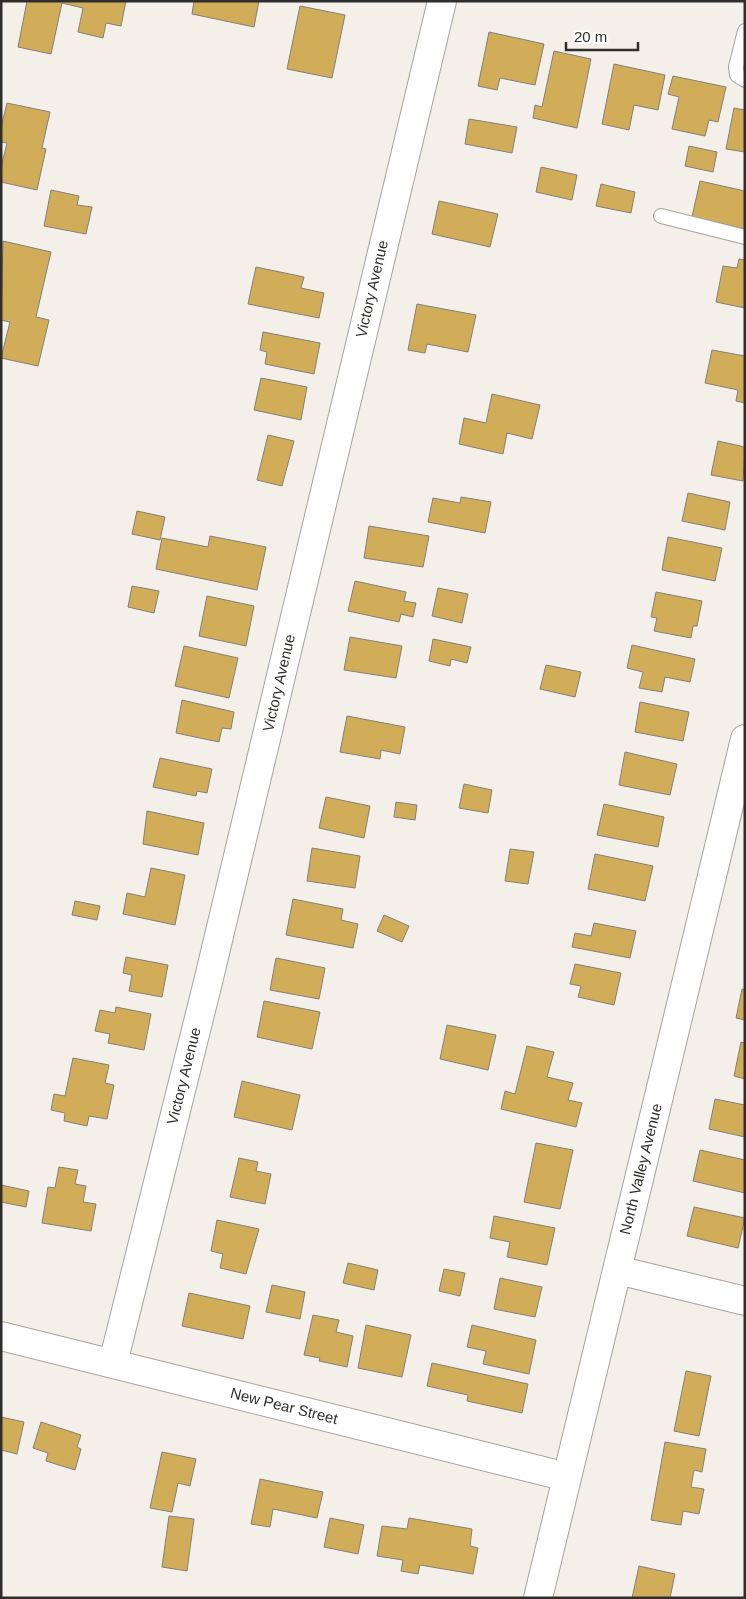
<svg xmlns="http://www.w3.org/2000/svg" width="746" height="1599" viewBox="0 0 746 1599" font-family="Helvetica,sans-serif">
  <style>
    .building { fill: #d2ad59; stroke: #83807a }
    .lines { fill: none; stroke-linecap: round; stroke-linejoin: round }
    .service-casing { stroke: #a6a39d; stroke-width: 16 }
    .minor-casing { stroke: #a6a39d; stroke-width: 30 }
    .service { stroke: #fff; stroke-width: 14 }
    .minor { stroke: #fff; stroke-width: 28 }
    .labels { text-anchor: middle; stroke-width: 4.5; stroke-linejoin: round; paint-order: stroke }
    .street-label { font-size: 15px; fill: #2f2e2c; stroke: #fff }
  </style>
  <rect width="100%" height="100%" fill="#f4f0e9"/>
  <!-- building -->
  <path class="building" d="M 27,1 L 126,1 L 121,26 L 106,23 L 103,38 L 78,32 L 83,8 L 62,3 L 51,54 L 18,47 Z
    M 194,1 L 259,1 L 254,27 L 192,14 Z
    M 300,6 L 345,15 L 332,78 L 287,69 Z
    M 489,32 L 544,44 L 535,85 L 500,78 L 497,90 L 478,86 Z
    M 554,51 L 591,59 L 577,128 L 533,118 L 535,105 L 542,107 Z
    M 614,64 L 665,75 L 658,110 L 634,105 L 629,130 L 602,124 Z
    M 673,76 L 726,87 L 718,122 L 709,120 L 705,136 L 672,129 L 679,97 L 668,94 Z
    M 7,103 L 50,112 L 42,148 L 46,149 L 37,190 L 1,182 L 1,168 L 7,143 L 1,142 L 1,128 Z
    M 734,108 L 745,110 L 745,152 L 726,149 Z
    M 469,119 L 517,127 L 512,153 L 465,144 Z
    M 689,146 L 717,152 L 713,172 L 685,166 Z
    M 541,167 L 577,175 L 572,200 L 536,192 Z
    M 700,181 L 745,191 L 745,229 L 692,217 Z
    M 601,184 L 635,192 L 631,213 L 596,206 Z
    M 51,190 L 79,196 L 77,205 L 92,207 L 86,234 L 44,226 Z
    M 439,201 L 498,214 L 490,247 L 432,234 Z
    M 3,241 L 51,252 L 36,317 L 49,320 L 38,366 L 1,358 L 10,322 L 1,320 Z
    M 739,259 L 745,260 L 745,308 L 716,302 L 723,266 L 737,268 Z
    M 256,267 L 304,277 L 301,288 L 324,293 L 319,318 L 248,304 Z
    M 417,304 L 476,315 L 468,352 L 427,344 L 425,353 L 408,350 Z
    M 263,332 L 320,343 L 314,374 L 265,364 L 267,352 L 260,350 Z
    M 712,350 L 745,356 L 745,403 L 736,401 L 738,390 L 705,383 Z
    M 261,378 L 307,387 L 301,420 L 254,410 Z
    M 492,394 L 540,405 L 532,439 L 507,433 L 503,454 L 459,444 L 464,418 L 486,423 Z
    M 268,435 L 294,441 L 282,486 L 257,480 Z
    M 718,441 L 745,447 L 743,481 L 711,475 Z
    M 688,493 L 730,502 L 725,530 L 682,521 Z
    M 461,497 L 491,502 L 485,533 L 428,522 L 433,498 L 460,503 Z
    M 137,511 L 165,517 L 160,540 L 132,534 Z
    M 369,526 L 429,536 L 423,567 L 364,558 Z
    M 210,536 L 266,547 L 257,590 L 156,569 L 162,538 L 208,547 Z
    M 668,537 L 722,548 L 715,581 L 662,570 Z
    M 355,581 L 406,592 L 404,601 L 416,603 L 413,617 L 401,614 L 399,622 L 348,611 Z
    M 132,586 L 159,591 L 154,613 L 128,607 Z
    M 438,588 L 468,594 L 462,623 L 432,616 Z
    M 656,592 L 702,601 L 697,626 L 693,626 L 691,638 L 654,631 L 657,618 L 651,617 Z
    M 207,596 L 254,606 L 246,646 L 199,636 Z
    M 350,637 L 402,646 L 396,678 L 344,670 Z
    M 433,639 L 471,647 L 467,663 L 451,659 L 450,666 L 429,661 Z
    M 632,645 L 695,659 L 690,682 L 665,677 L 662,692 L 639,688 L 643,672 L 627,668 Z
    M 184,646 L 238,658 L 229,698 L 175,686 Z
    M 546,665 L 581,672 L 575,697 L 540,689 Z
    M 182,700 L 234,712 L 231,729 L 222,728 L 219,742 L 176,733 Z
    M 640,702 L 689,712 L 683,741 L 635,732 Z
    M 347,716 L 405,727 L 400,754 L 381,750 L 380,759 L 340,752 Z
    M 625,752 L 677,764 L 670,795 L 619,785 Z
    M 160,758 L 212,769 L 207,793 L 197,791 L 196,796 L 153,787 Z
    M 464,784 L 492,790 L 488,813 L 459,808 Z
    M 326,797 L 370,806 L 364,838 L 319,828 Z
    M 396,802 L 417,805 L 415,820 L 394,817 Z
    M 604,804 L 664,817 L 658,847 L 597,835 Z
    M 147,811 L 204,823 L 198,855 L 143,844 Z
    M 312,848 L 360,856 L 355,888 L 307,881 Z
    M 510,849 L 534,852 L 528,884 L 505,881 Z
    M 595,854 L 653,866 L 645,901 L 588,889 Z
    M 151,868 L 185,875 L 175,925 L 123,914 L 127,893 L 145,897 Z
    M 293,899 L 343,909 L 341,920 L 358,924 L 353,948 L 286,935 Z
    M 75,901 L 100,906 L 97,920 L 72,915 Z
    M 384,915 L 409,926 L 402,942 L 377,931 Z
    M 594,923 L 636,931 L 630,958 L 572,947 L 575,933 L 591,936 Z
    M 126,957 L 168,965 L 162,997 L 129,991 L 132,975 L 123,973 Z
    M 276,958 L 325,968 L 319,999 L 270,990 Z
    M 575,964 L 621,973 L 614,1005 L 578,997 L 581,986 L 570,984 Z
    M 742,989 L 745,990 L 745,1020 L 736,1018 Z
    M 264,1001 L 320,1012 L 312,1049 L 257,1037 Z
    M 116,1007 L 151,1014 L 144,1050 L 108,1043 L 110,1034 L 95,1031 L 100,1010 L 115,1013 Z
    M 447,1025 L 496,1035 L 488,1070 L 440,1059 Z
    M 741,1042 L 745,1043 L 745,1079 L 734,1076 Z
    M 527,1046 L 554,1052 L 547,1077 L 573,1083 L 568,1100 L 582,1103 L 576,1127 L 501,1109 L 505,1091 L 515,1094 Z
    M 73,1058 L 109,1065 L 105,1083 L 114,1085 L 107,1119 L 89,1116 L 87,1126 L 64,1121 L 65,1113 L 51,1110 L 54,1094 L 65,1096 Z
    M 242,1081 L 300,1095 L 292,1130 L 234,1117 Z
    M 715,1099 L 745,1105 L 745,1137 L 709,1129 Z
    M 536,1143 L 573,1150 L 560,1209 L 524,1202 Z
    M 700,1150 L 745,1160 L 745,1193 L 693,1181 Z
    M 239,1158 L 258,1162 L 256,1171 L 271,1174 L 265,1204 L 230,1197 Z
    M 59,1167 L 78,1170 L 75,1184 L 86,1186 L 83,1202 L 96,1204 L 91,1231 L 42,1223 L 48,1187 L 55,1188 Z
    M 1,1185 L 29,1191 L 26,1207 L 1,1202 Z
    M 694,1207 L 745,1218 L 738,1248 L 687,1236 Z
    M 494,1216 L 555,1228 L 547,1265 L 507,1257 L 510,1242 L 490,1238 Z
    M 217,1220 L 259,1229 L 246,1274 L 220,1268 L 223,1254 L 211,1251 Z
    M 348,1263 L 378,1270 L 374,1290 L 343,1283 Z
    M 444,1269 L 465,1273 L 460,1296 L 439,1291 Z
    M 500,1278 L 542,1287 L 535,1317 L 494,1309 Z
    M 272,1285 L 305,1292 L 300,1319 L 266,1312 Z
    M 189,1293 L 250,1306 L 243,1339 L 182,1326 Z
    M 313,1315 L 339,1320 L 336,1332 L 353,1336 L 347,1367 L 319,1361 L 320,1358 L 304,1355 Z
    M 366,1325 L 411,1335 L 402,1377 L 358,1368 Z
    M 472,1325 L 536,1340 L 529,1374 L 483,1364 L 486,1351 L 467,1347 Z
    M 432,1363 L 528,1384 L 522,1413 L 467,1401 L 468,1395 L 427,1386 Z
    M 686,1371 L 711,1376 L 699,1436 L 674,1431 Z
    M 1,1417 L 24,1422 L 17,1454 L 1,1450 Z
    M 41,1422 L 81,1435 L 77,1447 L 81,1449 L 75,1470 L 46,1461 L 48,1453 L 33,1448 Z
    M 665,1442 L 706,1449 L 702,1472 L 694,1470 L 691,1487 L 704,1489 L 699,1514 L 683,1511 L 681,1525 L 651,1520 Z
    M 162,1452 L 196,1459 L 190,1486 L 178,1483 L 172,1512 L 150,1508 Z
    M 260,1479 L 323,1492 L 317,1518 L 273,1509 L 270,1527 L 251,1524 Z
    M 169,1516 L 194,1519 L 187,1571 L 162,1567 Z
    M 330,1518 L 364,1525 L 358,1554 L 324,1547 Z
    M 409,1518 L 472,1529 L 470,1546 L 478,1548 L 473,1574 L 420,1565 L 418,1574 L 401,1571 L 403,1560 L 377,1556 L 382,1526 L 407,1529 Z
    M 639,1566 L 675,1574 L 670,1598 L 632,1598 Z"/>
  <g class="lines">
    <!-- service casing -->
    <g class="service-casing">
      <path id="service" d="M 745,31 L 736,67 L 737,75 L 745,80
        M 661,216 L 745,237"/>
    </g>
    <!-- minor casing -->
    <g class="minor-casing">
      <path id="minor" d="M 617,1270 L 745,1301
        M 1,1336 L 567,1477
        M 113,1363 L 208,982 L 442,1
        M 538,1598 L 745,739"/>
    </g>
    <!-- service -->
    <use href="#service" class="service"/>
    <!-- minor -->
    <use href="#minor" class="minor"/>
  </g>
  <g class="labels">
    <!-- street labels -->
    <g class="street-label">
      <text transform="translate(372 289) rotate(-77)" y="5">Victory Avenue</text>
      <text transform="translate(279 683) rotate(-77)" y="5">Victory Avenue</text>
      <text transform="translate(184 1076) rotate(-76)" y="5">Victory Avenue</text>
      <text transform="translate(641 1169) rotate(-76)" y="5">North Valley Avenue</text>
      <text transform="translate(284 1406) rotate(14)" y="5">New Pear Street</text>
    </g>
  </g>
  <!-- border -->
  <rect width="746" height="1599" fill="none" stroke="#2f2e2c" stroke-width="5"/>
  <!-- scale -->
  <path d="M566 42v8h72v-8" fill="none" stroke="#2f2e2c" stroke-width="2.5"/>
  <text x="574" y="42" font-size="15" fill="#2f2e2c" stroke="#ffffff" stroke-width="4" paint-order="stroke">20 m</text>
</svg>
